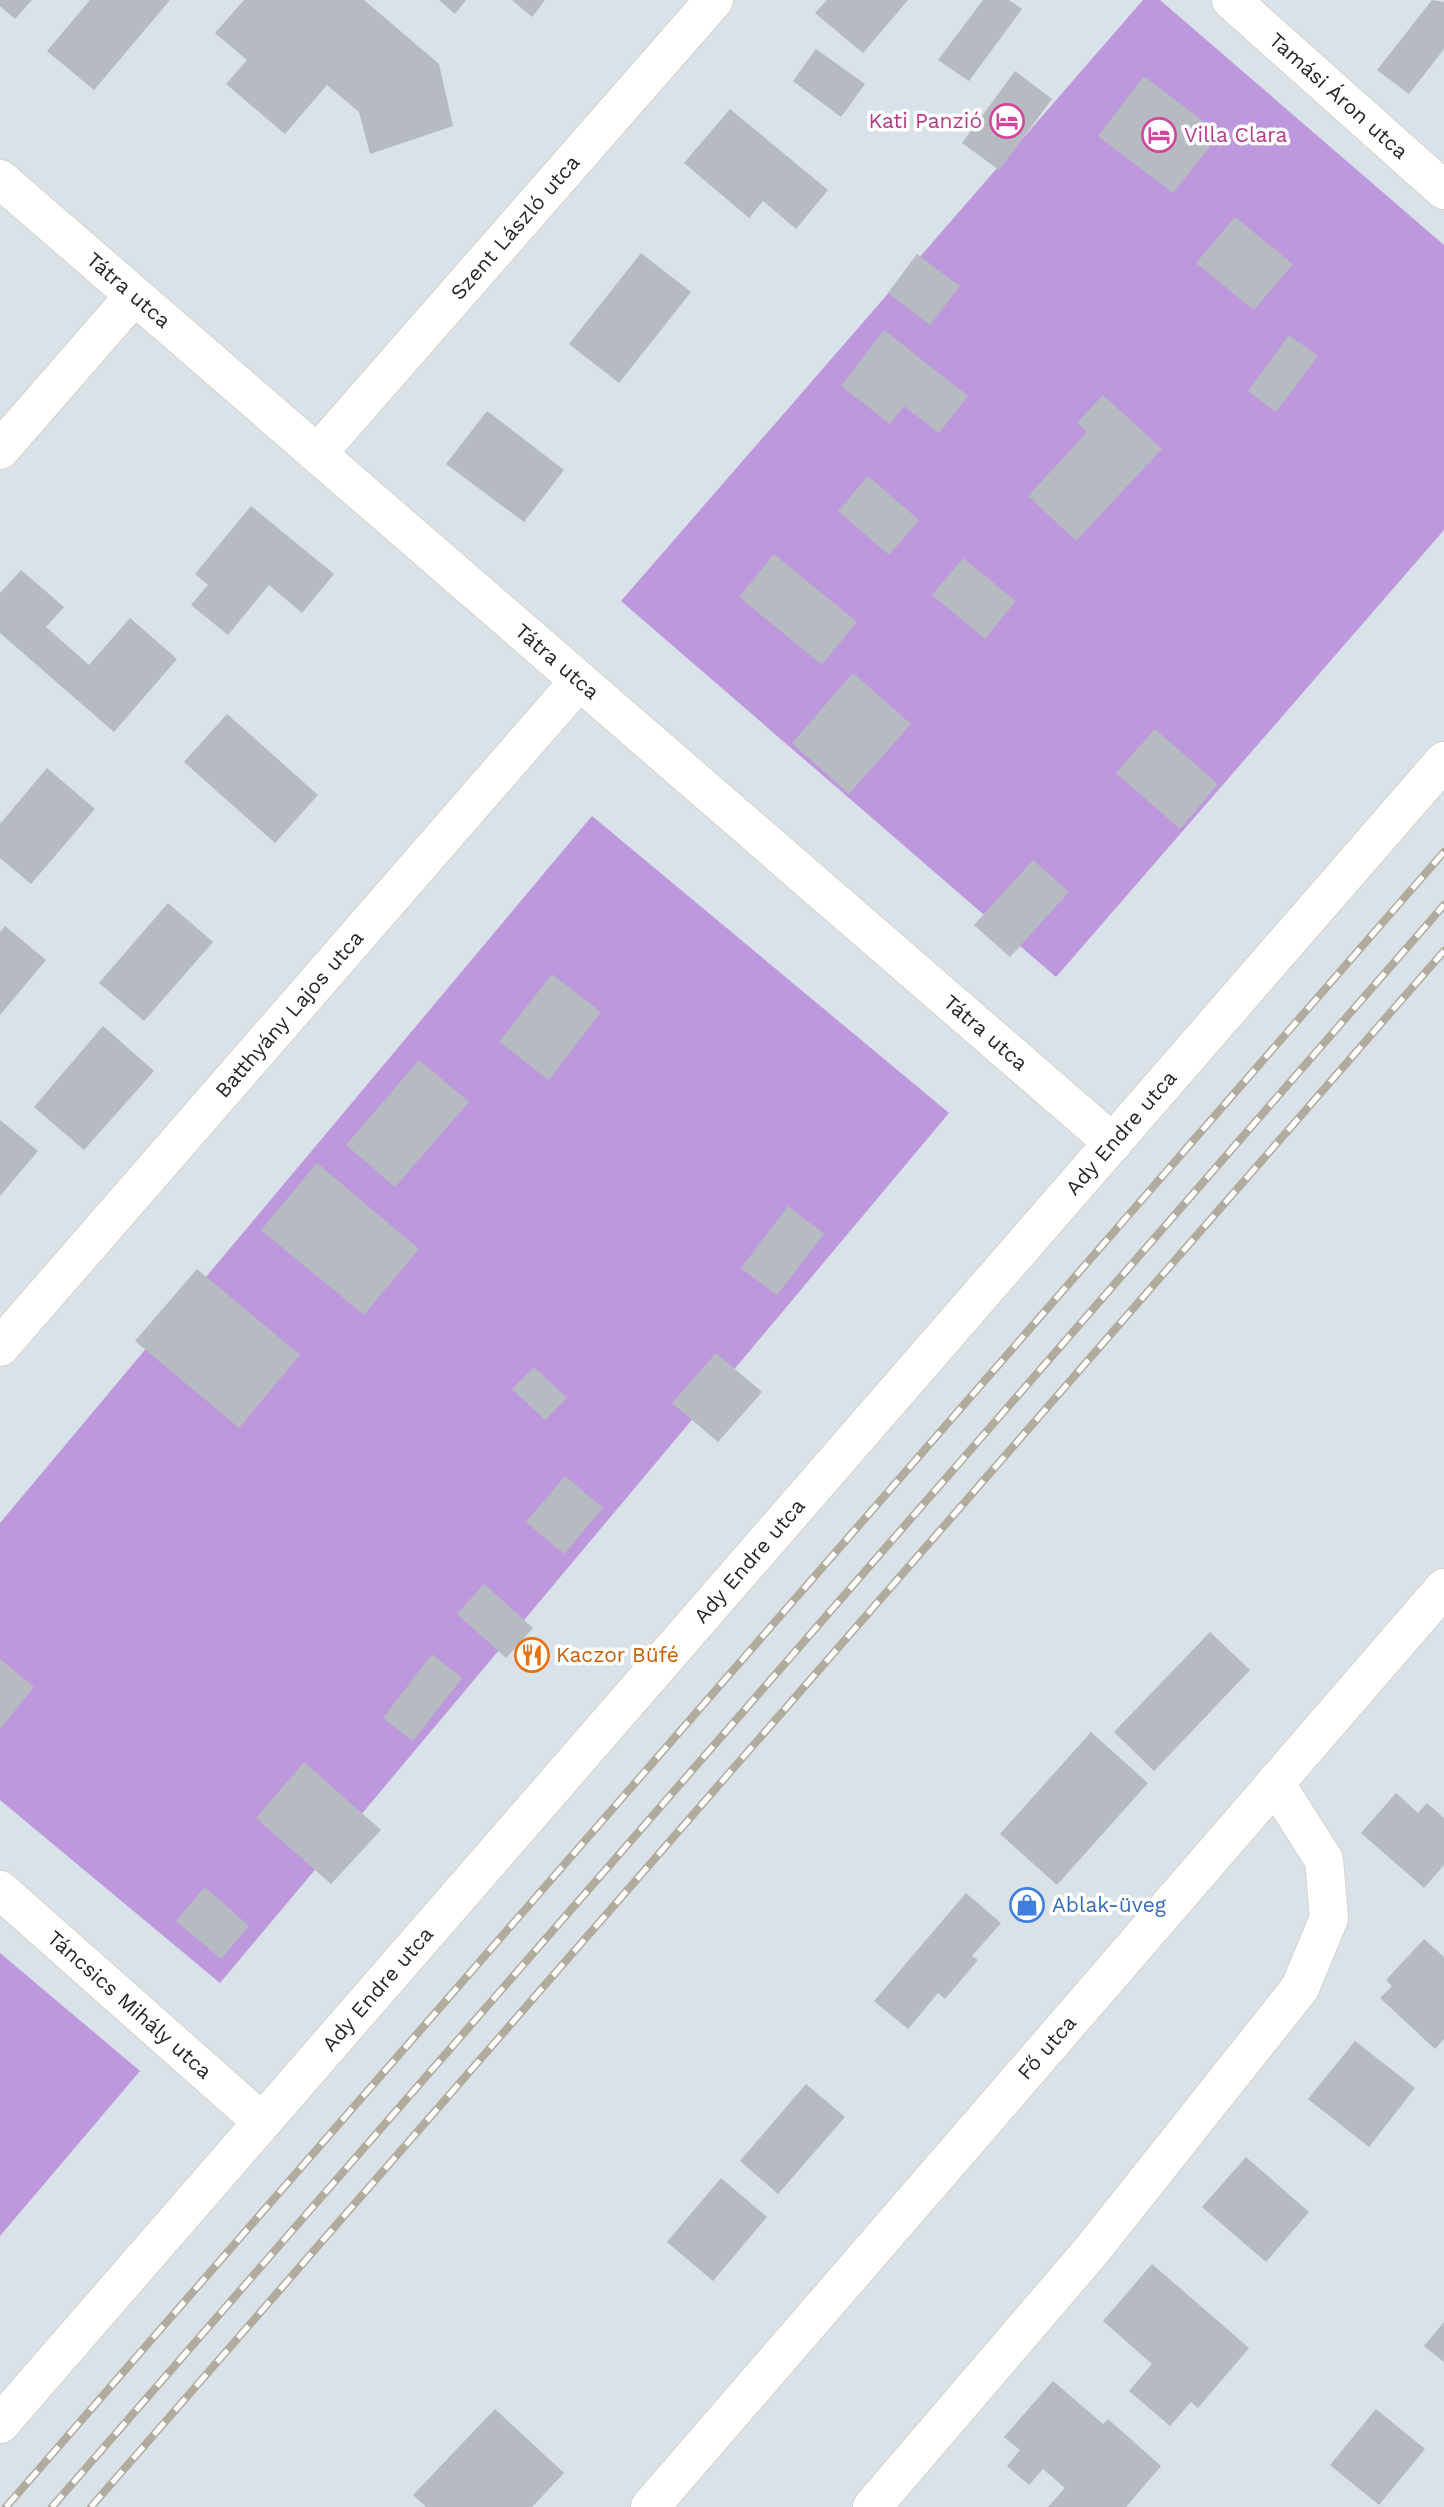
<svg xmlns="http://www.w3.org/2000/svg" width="1444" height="2507" viewBox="0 0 1444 2507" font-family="'Work Sans',sans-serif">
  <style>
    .green { fill: #be98dc }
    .building { fill: #b6bac1 }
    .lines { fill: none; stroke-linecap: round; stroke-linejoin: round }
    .minor-casing { stroke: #d8d3c7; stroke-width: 40 }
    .minor { stroke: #fff; stroke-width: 38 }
    .rail-casing { stroke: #b0ab9c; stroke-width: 8 }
    .rail { stroke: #fff; stroke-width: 5; stroke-dasharray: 16; stroke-linecap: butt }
    .labels { text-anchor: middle; stroke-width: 7; stroke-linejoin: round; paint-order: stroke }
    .street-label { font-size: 21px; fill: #272727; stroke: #fff }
    .hotel-label { font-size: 21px; fill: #b23c85; stroke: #fff; text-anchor: end }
    .food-label { font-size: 21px; fill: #c56008; stroke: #fff; text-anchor: start }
    .shop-label { font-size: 21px; fill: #366cbe; stroke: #fff; text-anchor: start }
  </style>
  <rect width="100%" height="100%" fill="#d9e1e9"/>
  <!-- green -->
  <path class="green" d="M 1143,0 L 1160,0 L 1444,245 L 1444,530 L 1056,977 L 621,601 Z
    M 592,816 L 949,1113 L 220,1983 L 0,1800 L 0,1523 Z
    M 0,1953 L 140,2071 L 0,2236 Z"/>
  <!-- building -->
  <path class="building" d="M 0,0 L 32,0 L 15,19 L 0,6 Z
    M 90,0 L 170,0 L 94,90 L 47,51 Z
    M 244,0 L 364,0 L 439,64 L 453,126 L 370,154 L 359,112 L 327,85 L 285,134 L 226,84 L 247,60 L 215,33 Z
    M 439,0 L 466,0 L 455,14 Z
    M 512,0 L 545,0 L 532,17 Z
    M 827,0 L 908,0 L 863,53 L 815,13 Z
    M 983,0 L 1009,0 L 1022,9 L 969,81 L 938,60 Z
    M 1432,0 L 1444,2 L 1444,49 L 1409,94 L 1377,70 Z
    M 816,49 L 865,84 L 841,117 L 793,81 Z
    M 1015,71 L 1052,99 L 999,170 L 962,143 Z
    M 1144,76 L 1220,134 L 1173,193 L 1098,136 Z
    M 730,109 L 828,190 L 796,229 L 763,201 L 749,218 L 684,163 Z
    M 1235,217 L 1293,264 L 1254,310 L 1196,263 Z
    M 641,253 L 691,292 L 619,383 L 569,344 Z
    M 917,254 L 960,286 L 930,325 L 888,293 Z
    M 884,330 L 968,396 L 939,433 L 904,406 L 890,424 L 841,386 Z
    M 1289,335 L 1318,356 L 1276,412 L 1248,391 Z
    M 1103,395 L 1162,449 L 1076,541 L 1028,496 L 1087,432 L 1077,423 Z
    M 487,411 L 564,470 L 524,522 L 446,464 Z
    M 868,476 L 919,520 L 889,555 L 838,511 Z
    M 251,506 L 334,574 L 302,613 L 269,585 L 228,635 L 191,605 L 208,585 L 195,574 Z
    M 774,554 L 857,622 L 822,665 L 739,597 Z
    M 963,558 L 1016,601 L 985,639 L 932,595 Z
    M 21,570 L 64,607 L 46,627 L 89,665 L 130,618 L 177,659 L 114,732 L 0,633 L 0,593 Z
    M 853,673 L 911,724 L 849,794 L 792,743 Z
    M 227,714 L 318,795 L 275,843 L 184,762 Z
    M 1155,729 L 1218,784 L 1180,829 L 1116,773 Z
    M 47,768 L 95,809 L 31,884 L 0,858 L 0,824 Z
    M 1033,860 L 1069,892 L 1010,957 L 974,925 Z
    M 168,903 L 213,942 L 144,1021 L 99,983 Z
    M 5,926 L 46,960 L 0,1015 L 0,932 Z
    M 552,974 L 601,1012 L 549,1080 L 499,1042 Z
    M 103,1026 L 154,1071 L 84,1150 L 34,1107 Z
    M 419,1060 L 469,1102 L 395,1187 L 346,1145 Z
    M 0,1120 L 38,1151 L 0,1196 Z
    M 317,1163 L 419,1249 L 364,1315 L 261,1230 Z
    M 788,1206 L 824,1234 L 777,1295 L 741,1268 Z
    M 197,1269 L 300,1355 L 239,1428 L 135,1341 Z
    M 716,1353 L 762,1392 L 718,1442 L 672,1403 Z
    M 534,1367 L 567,1398 L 545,1420 L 512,1389 Z
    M 565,1476 L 603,1508 L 564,1554 L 526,1522 Z
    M 484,1584 L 533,1628 L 506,1658 L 457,1614 Z
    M 1210,1632 L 1250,1670 L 1154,1771 L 1114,1732 Z
    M 432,1654 L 462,1678 L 413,1741 L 383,1718 Z
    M 0,1659 L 34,1687 L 0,1729 Z
    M 1091,1732 L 1148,1783 L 1057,1885 L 1000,1834 Z
    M 304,1762 L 381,1830 L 331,1884 L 256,1818 Z
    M 1396,1793 L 1418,1813 L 1427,1803 L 1444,1818 L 1444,1865 L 1424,1888 L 1361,1833 Z
    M 205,1887 L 249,1926 L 221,1959 L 176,1921 Z
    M 966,1893 L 1001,1923 L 972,1956 L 978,1960 L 945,1999 L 938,1993 L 908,2029 L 874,2001 Z
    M 1424,1939 L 1444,1957 L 1444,2039 L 1435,2049 L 1380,1998 L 1392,1986 L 1386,1980 Z
    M 1355,2041 L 1415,2088 L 1369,2147 L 1308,2099 Z
    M 806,2084 L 845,2117 L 778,2194 L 740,2161 Z
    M 1246,2157 L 1309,2212 L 1266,2262 L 1202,2207 Z
    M 721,2178 L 767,2217 L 713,2281 L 667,2242 Z
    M 1152,2264 L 1249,2348 L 1198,2408 L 1191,2402 L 1170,2426 L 1129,2391 L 1152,2364 L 1103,2321 Z
    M 1444,2322 L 1444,2362 L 1424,2346 Z
    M 1053,2381 L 1103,2424 L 1108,2419 L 1161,2466 L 1126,2507 L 1048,2507 L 1065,2488 L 1043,2469 L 1029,2485 L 1007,2466 L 1020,2450 L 1004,2437 Z
    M 495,2409 L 564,2473 L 532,2507 L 426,2507 L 413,2495 Z
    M 1376,2409 L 1425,2449 L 1379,2505 L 1330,2465 Z"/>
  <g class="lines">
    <!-- minor casing -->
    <g class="minor-casing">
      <g id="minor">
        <path id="s1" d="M 1231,0 L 1444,190"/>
        <path id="s2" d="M 0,179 L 1113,1143"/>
        <path d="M 0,450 L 134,296"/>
        <path id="s3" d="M 317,454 L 714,0"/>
        <path id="s4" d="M 0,1347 L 579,681"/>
        <path id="s5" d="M 0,1890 L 261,2121"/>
        <path id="s6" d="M 0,2424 L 1444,761"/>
        <path id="s7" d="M 650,2507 L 1444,1588"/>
        <path d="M 872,2507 L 1092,2250 L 1300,1988 L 1329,1918 L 1324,1860 L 1275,1783"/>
      </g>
    </g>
    <!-- minor -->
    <use href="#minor" class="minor"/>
    <!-- rail casing -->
    <g class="rail-casing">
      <path id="rail" d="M 6,2507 L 1444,852
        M 52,2507 L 1444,905
        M 91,2507 L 1444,951"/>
    </g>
    <!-- rail -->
    <use href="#rail" class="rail"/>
  </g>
  <!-- icons -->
  <defs>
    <g id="hotel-ring" transform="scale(1.75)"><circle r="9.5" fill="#fff" stroke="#d1479c" stroke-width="1.5"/><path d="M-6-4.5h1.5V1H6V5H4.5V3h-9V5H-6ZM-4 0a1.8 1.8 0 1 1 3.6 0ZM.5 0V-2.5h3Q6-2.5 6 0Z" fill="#d1479c"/></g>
    <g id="restaurant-ring" transform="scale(1.75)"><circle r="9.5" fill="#fff" stroke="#e8710a" stroke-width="1.5"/><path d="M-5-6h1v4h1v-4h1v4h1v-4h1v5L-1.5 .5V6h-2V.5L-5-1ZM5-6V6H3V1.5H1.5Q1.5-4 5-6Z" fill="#e8710a"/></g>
    <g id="shop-ring" transform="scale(1.75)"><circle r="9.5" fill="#fff" stroke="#3f7fe0" stroke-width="1.5"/><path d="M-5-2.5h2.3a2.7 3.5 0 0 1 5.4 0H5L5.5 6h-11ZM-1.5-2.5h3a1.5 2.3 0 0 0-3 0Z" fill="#3f7fe0"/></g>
  </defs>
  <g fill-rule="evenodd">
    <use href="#hotel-ring" x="1007" y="121"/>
    <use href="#hotel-ring" x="1159" y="135"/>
    <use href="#restaurant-ring" x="532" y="1655"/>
    <use href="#shop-ring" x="1027" y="1905"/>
  </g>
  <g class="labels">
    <!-- street labels -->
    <g class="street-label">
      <text dy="7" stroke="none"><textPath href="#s1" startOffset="144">Tamási Áron utca</textPath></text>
      <text dy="7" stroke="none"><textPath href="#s3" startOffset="301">Szent László utca</textPath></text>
      <text dy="7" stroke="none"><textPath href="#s2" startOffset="170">Tátra utca</textPath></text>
      <text dy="7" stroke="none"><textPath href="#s2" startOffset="737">Tátra utca</textPath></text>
      <text dy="7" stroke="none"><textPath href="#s4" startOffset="441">Batthyány Lajos utca</textPath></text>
      <text dy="7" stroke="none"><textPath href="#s2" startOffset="1304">Tátra utca</textPath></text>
      <text dy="7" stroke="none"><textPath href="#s6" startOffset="1710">Ady Endre utca</textPath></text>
      <text dy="7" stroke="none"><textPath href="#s6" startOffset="1143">Ady Endre utca</textPath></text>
      <text dy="7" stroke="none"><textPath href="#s6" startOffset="576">Ady Endre utca</textPath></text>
      <text dy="7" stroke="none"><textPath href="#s5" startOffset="173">Táncsics Mihály utca</textPath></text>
      <text dy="7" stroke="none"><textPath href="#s7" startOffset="607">Fő utca</textPath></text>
    </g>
    <!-- hotel labels -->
    <g class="hotel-label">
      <text x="982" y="128">Kati Panzió</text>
      <text x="1184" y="142" text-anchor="start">Villa Clara</text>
    </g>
    <!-- food labels -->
    <g class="food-label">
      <text x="556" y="1662">Kaczor Büfé</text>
    </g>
    <!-- shop labels -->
    <g class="shop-label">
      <text x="1052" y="1912">Ablak-üveg</text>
    </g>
  </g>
</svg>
